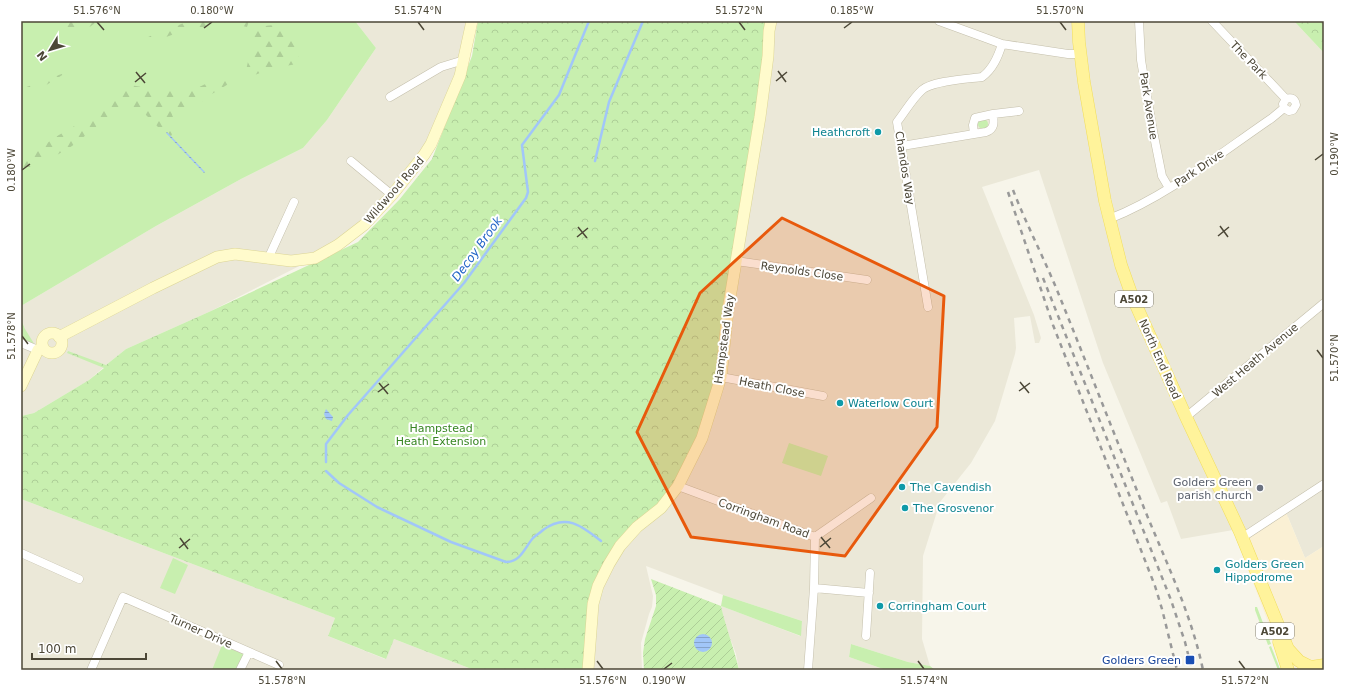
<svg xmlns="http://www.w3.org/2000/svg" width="1345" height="691" viewBox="0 0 1345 691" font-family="'DejaVu Sans',sans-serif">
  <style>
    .residential { fill: #ebe8d8 }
    .commercial { fill: #faf0d4 }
    .grass { fill: #c8efaf }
    .forest { fill: url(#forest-firs) }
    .park { fill: url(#park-crowns) }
    .garden { fill: url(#garden-furrows) }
    .water { fill: url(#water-rules) }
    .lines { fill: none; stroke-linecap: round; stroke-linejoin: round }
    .stream { stroke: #a1c6f9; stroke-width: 2.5 }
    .street-casing { stroke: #c4bfab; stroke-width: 9 }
    .secondary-casing { stroke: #dcd595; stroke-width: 12 }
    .primary-casing { stroke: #f1de5e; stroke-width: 13 }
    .street { stroke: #fff; stroke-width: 8 }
    .secondary { stroke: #fffbcc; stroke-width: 11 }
    .primary { stroke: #fff39b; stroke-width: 12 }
    .rail { stroke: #999; stroke-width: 2.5; stroke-dasharray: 5 5; stroke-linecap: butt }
    .marked { fill: #e8590c; fill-opacity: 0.2; stroke: #e8590c; stroke-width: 3; stroke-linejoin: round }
    .ticks { fill: none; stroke: #4c4737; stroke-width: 1.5 }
    .culture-dot { fill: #0f9aa8; stroke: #fff; stroke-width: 1.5 }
    .worship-dot { fill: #6b7280; stroke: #fff; stroke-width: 1.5 }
    .transit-dot { fill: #1a4fb4; stroke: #fff; stroke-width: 1.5 }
    .labels { text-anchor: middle; stroke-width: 4; stroke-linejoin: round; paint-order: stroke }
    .shield { fill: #fff; stroke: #827e73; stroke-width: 1 }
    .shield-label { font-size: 10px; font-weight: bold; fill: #4c4737 }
    .street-label { font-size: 11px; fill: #4c4737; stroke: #fff }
    .culture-label { font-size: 11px; fill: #0d838f; stroke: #fff; text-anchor: start }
    .park-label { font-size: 11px; fill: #378622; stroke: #fff }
    .worship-label { font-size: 11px; fill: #5b616d; stroke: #fff; text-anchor: end }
    .transit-label { font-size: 11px; fill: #164399; stroke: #fff; text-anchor: end }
    .water-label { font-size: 12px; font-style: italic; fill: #2265c6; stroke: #fff }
    .neatline { fill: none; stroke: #4c4737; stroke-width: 1.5 }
    .ticks-label { font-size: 10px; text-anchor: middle; fill: #4c4737 }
  </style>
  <defs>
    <pattern id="forest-firs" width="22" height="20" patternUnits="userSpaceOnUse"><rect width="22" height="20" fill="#c8efaf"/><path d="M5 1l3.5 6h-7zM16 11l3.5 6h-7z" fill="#adce97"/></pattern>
    <pattern id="park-crowns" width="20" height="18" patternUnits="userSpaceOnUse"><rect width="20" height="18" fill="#c8efaf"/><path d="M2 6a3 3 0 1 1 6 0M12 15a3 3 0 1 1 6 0" fill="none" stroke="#adce97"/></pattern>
    <pattern id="garden-furrows" width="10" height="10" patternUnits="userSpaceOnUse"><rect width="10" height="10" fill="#c8efaf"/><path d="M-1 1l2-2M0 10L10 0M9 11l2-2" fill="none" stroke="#adce97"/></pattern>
    <pattern id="water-rules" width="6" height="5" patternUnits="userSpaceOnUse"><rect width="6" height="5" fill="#a1c6f9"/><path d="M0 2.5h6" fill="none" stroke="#85a3ca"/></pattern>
  </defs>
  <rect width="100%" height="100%" fill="#f7f5ea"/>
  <!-- residential -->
  <path class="residential" d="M 355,21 L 472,21 L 467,51 L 431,144 L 392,195 L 315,258 L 211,311 L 126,349 L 106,365 L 68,353 L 104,367 L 89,380 L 34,413 L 21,416 L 21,343 L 25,329 L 21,319 L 21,306 L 156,226 L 241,179 L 303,148 L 327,120 L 376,48 Z
    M 771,21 L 1294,21 L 1324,53 L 1324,546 L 1305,558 L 1288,517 L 1248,534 L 1239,529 L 1181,539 L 1167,501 L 1161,503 L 1103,363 L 1039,170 L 982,187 L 1034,315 L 1041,338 L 1039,343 L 1035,343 L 1030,316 L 1014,318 L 1016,348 L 1015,354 L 995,421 L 971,463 L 940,502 L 923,556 L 922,639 L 930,666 L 908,662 L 851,644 L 849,657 L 886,670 L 739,670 L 736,654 L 726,627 L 721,606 L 800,636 L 802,621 L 723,595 L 646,566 L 653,596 L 652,607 L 649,614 L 641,643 L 642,670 L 588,670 L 593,604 Z
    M 21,499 L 335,618 L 328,636 L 385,659 L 394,639 L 474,670 L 21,670 Z"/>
  <!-- commercial -->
  <path class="commercial" d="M 1285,510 L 1305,558 L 1324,546 L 1324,670 L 1286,670 L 1237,540 Z"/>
  <!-- grass -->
  <path class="grass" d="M 21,21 L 355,21 L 376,48 L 327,120 L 303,148 L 241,179 L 156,226 L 21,306 Z
    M978 124a5 5 0 1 1 10 0a5 5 0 1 1-10 0Z
    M 21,319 L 25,329 L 38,350 L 21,343 Z
    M 789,443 L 828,456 L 821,476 L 782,463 Z
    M 173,558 L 188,565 L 175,594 L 160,588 Z
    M 723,595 L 802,621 L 801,636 L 721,606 Z
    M 1255,607 L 1257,607 L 1271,644 L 1268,645 L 1255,610 Z
    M 851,644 L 908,662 L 930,666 L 935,670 L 886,670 L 849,657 Z
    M 222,645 L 245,655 L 237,670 L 212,670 Z
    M 1271,646 L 1280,669 L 1278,670 L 1269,647 Z"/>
  <!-- forest -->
  <path class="forest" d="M 55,21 L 98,21 L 84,31 L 62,27 Z
    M 187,21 L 249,21 L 247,27 L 225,22 L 197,30 L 177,33 L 150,43 L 146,38 C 159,32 175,28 187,21 Z
    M 282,24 L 302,42 L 297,64 L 273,68 L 244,79 L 256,27 Z
    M 67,72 L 32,94 L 21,104 L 21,89 Z
    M 228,73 L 230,83 L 207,97 L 196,107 L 172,114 L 176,127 L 171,136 L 162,131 L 138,107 C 112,108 92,132 72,146 C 55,157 37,165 21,177 L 21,165 L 52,139 L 97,113 L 122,96 L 119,89 L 125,84 L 147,88 L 164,87 L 193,90 Z"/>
  <!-- park -->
  <path class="park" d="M 478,21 L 771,21 L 721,377 L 678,486 L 626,538 L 593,604 L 588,670 L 474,670 L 394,639 L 386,659 L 328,636 L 335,618 L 21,499 L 21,416 L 34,413 L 89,380 L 104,368 L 67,353 L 68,351 L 106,365 L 126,349 L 211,311 L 358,242 L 399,200 L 432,159 L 472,56 Z
    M 1294,21 L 1324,21 L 1324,53 Z"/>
  <!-- garden -->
  <path class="garden" d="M 651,579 L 721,606 C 726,628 734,648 739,670 L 644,670 L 643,653 L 645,639 L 656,606 L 656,595 Z"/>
  <!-- water -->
  <path class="water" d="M 167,132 L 205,172 L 204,173 L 166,133 Z
    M 326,409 L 333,417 L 332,421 L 326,419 L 324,414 Z
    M694 643a9 9 0 1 1 18 0a9 9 0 1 1-18 0Z"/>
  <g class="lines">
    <!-- stream -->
    <path class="stream" d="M 595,161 L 609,102 L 643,21
      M 326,462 L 326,444 L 348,415 L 464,283 L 526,198 L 528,192 L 522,145 L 559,95 L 589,21
      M 326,471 L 339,483 L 377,507 L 451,542 L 506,562 C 521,562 525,547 533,538 C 536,535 540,533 543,530 C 566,513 582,526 601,541"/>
    <!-- street casing -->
    <g class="street-casing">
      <path id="street" d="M 939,21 L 1002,44 L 1068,54 L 1080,54
        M 1139,21 L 1141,60 L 1152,126 L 1162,176 L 1169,188
        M 1212,21 L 1286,99 C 1292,97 1295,99 1296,105 L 1293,110 L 1289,111 L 1284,108 L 1283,104 L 1286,99
        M 390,97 L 441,67 L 464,60
        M 993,114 L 1019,111
        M 902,146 L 986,132 C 995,129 994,122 993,114 L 975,118 L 973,125 L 974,134
        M 351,161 L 392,195
        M 1109,219 C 1166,197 1222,152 1272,118 L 1284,108
        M 268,259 L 294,202
        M 736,261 L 867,280
        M 928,307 L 897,122 C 905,112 912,99 922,90 C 932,81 967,79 982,77 C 993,69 998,57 1002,44
        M 21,343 L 38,350
        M 721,377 L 823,396
        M 1186,417 L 1324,303
        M 678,486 L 815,537 L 814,588 L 808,670
        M 815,537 L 871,498
        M 1243,537 L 1324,484
        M 21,553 L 79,579
        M 814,588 L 869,593
        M 866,636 L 870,573
        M 91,670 L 123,597 L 279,665
        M 240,670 L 249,652"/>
    </g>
    <!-- secondary casing -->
    <g class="secondary-casing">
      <path id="secondary" d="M42 343a10 10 0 1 1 20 0a10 10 0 1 1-20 0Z
        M 59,337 L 153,288 L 217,257 L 235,254 L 291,261 L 315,258 L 338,245 L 364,225 L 392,195 L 424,155 L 431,144 L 460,76 L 472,21
        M 21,386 L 38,350 L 43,347
        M 588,670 L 593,604 L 598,586 L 609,564 L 620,546 L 637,527 L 661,508 L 678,486 L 702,438 L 721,377 L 728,310 L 760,117 L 768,56 L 769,31 L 771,21"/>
    </g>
    <!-- primary casing -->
    <g class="primary-casing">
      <path id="primary" d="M 1078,21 L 1079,42 L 1084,82 L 1105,201 L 1121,265 L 1132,296 L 1186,417 L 1240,532 L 1288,649 L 1299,661 L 1311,667
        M 1279,642 L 1288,670
        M 1304,669 L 1311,667 L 1324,665"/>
    </g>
    <!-- street -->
    <use href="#street" class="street"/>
    <!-- secondary -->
    <use href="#secondary" class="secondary"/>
    <!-- primary -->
    <use href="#primary" class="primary"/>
    <!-- rail -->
    <path class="rail" d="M 1013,190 C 1027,226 1045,260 1059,295 C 1087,364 1114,434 1142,503 C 1164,558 1191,612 1203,670
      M 1008,192 L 1053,325 L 1155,586 L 1162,609 L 1177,670
      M 1043,278 L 1171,600 L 1185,642 L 1192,670"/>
  </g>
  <!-- marked area -->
  <path class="marked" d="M 782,218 L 944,296 L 937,427 L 845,556 L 691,537 L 637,432 L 700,293 Z"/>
  <!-- ticks -->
  <path class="ticks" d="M 97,22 L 104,30M 418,22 L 424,30M 739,22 L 745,30M 1060,22 L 1066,30M 204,28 L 212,22M 844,28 L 852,22M 778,71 L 786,82M 136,72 L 145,83M 776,81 L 787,72M 135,82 L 146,73M 1315,160 L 1323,154M 22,170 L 30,164M 1220,226 L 1228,237M 578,227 L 587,238M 1218,236 L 1229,227M 577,237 L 588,228M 22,336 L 28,344M 1317,350 L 1323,358M 1020,382 L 1029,393M 379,383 L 388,394M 1019,391 L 1030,383M 378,392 L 389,384M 821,537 L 830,548M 180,538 L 188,549M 820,547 L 831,538M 179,548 L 190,539M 276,661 L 282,669M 597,661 L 603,669M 918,661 L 924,669M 1239,661 L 1245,669M 664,669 L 672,663"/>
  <!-- markers -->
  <g class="culture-dot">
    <circle cx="878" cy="132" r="4"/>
    <circle cx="840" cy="403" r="4"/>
    <circle cx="902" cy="487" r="4"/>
    <circle cx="905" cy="508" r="4"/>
    <circle cx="1217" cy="570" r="4"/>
    <circle cx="880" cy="606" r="4"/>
  </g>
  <circle class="worship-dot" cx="1260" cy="488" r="4"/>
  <rect class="transit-dot" x="1185" y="655" width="10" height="10" rx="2"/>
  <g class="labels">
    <!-- shield labels -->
    <g class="shield">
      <rect x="1115" y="291" width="38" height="16" rx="3"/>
      <rect x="1256" y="623" width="38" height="16" rx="3"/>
    </g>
    <g class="shield-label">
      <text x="1134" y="303">A502</text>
      <text x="1275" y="635">A502</text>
    </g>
    <!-- street labels -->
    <g class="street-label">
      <text transform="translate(1249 60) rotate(46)" y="4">The Park</text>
      <text transform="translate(1149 106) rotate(81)" y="4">Park Avenue</text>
      <text transform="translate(905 168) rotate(81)" y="4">Chandos Way</text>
      <text transform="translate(1199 168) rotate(-34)" y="4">Park Drive</text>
      <text transform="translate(394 190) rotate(-49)" y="4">Wildwood Road</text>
      <text transform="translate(802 271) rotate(8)" y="4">Reynolds Close</text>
      <text transform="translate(724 339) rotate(-82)" y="4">Hampstead Way</text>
      <text transform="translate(1160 359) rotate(66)" y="4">North End Road</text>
      <text transform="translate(1255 360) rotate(-40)" y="4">West Heath Avenue</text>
      <text transform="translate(772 387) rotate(11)" y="4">Heath Close</text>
      <text transform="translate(764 518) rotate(20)" y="4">Corringham Road</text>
      <text transform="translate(201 631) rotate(24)" y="4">Turner Drive</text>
    </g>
    <!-- culture labels -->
    <g class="culture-label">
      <text x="870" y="136" text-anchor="end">Heathcroft</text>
      <text x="848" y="407">Waterlow Court</text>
      <text x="910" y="491">The Cavendish</text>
      <text x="913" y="512">The Grosvenor</text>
      <text x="1225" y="568">Golders Green<tspan x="1225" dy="13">Hippodrome</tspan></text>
      <text x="888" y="610">Corringham Court</text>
    </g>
    <!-- park labels -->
    <g class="park-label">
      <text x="441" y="432">Hampstead<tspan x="441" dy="13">Heath Extension</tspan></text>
    </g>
    <!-- worship labels -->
    <g class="worship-label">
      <text x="1252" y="486">Golders Green<tspan x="1252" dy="13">parish church</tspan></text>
    </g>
    <!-- transit labels -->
    <g class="transit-label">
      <text x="1181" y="664">Golders Green</text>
    </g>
    <!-- water labels -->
    <g class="water-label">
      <text transform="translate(477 249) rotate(-54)" y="4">Decoy Brook</text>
    </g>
  </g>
  <!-- border -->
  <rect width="1345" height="691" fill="none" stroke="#ffffff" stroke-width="44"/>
  <!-- north arrow -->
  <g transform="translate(50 50) rotate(232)" stroke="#ffffff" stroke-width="3" paint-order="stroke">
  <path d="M0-3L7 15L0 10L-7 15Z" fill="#4c4737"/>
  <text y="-6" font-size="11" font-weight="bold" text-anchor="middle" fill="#4c4737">N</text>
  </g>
  <!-- scale -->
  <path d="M32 653v6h114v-6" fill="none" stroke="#4c4737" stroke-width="2"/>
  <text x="38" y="653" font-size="12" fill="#4c4737" stroke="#ffffff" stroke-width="3" paint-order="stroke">100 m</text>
  <rect x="22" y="22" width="1301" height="647" class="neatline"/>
  <g class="ticks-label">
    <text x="97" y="14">51.576°N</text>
    <text x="212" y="14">0.180°W</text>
    <text x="418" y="14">51.574°N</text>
    <text x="739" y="14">51.572°N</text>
    <text x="852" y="14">0.185°W</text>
    <text x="1060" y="14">51.570°N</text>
    <text transform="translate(1334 154) rotate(-90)" y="4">0.190°W</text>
    <text transform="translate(11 170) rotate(-90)" y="4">0.180°W</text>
    <text transform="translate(11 336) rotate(-90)" y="4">51.578°N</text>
    <text transform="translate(1334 358) rotate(-90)" y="4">51.570°N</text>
    <text x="282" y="684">51.578°N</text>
    <text x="603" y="684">51.576°N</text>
    <text x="664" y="684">0.190°W</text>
    <text x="924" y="684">51.574°N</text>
    <text x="1245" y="684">51.572°N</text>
  </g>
</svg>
